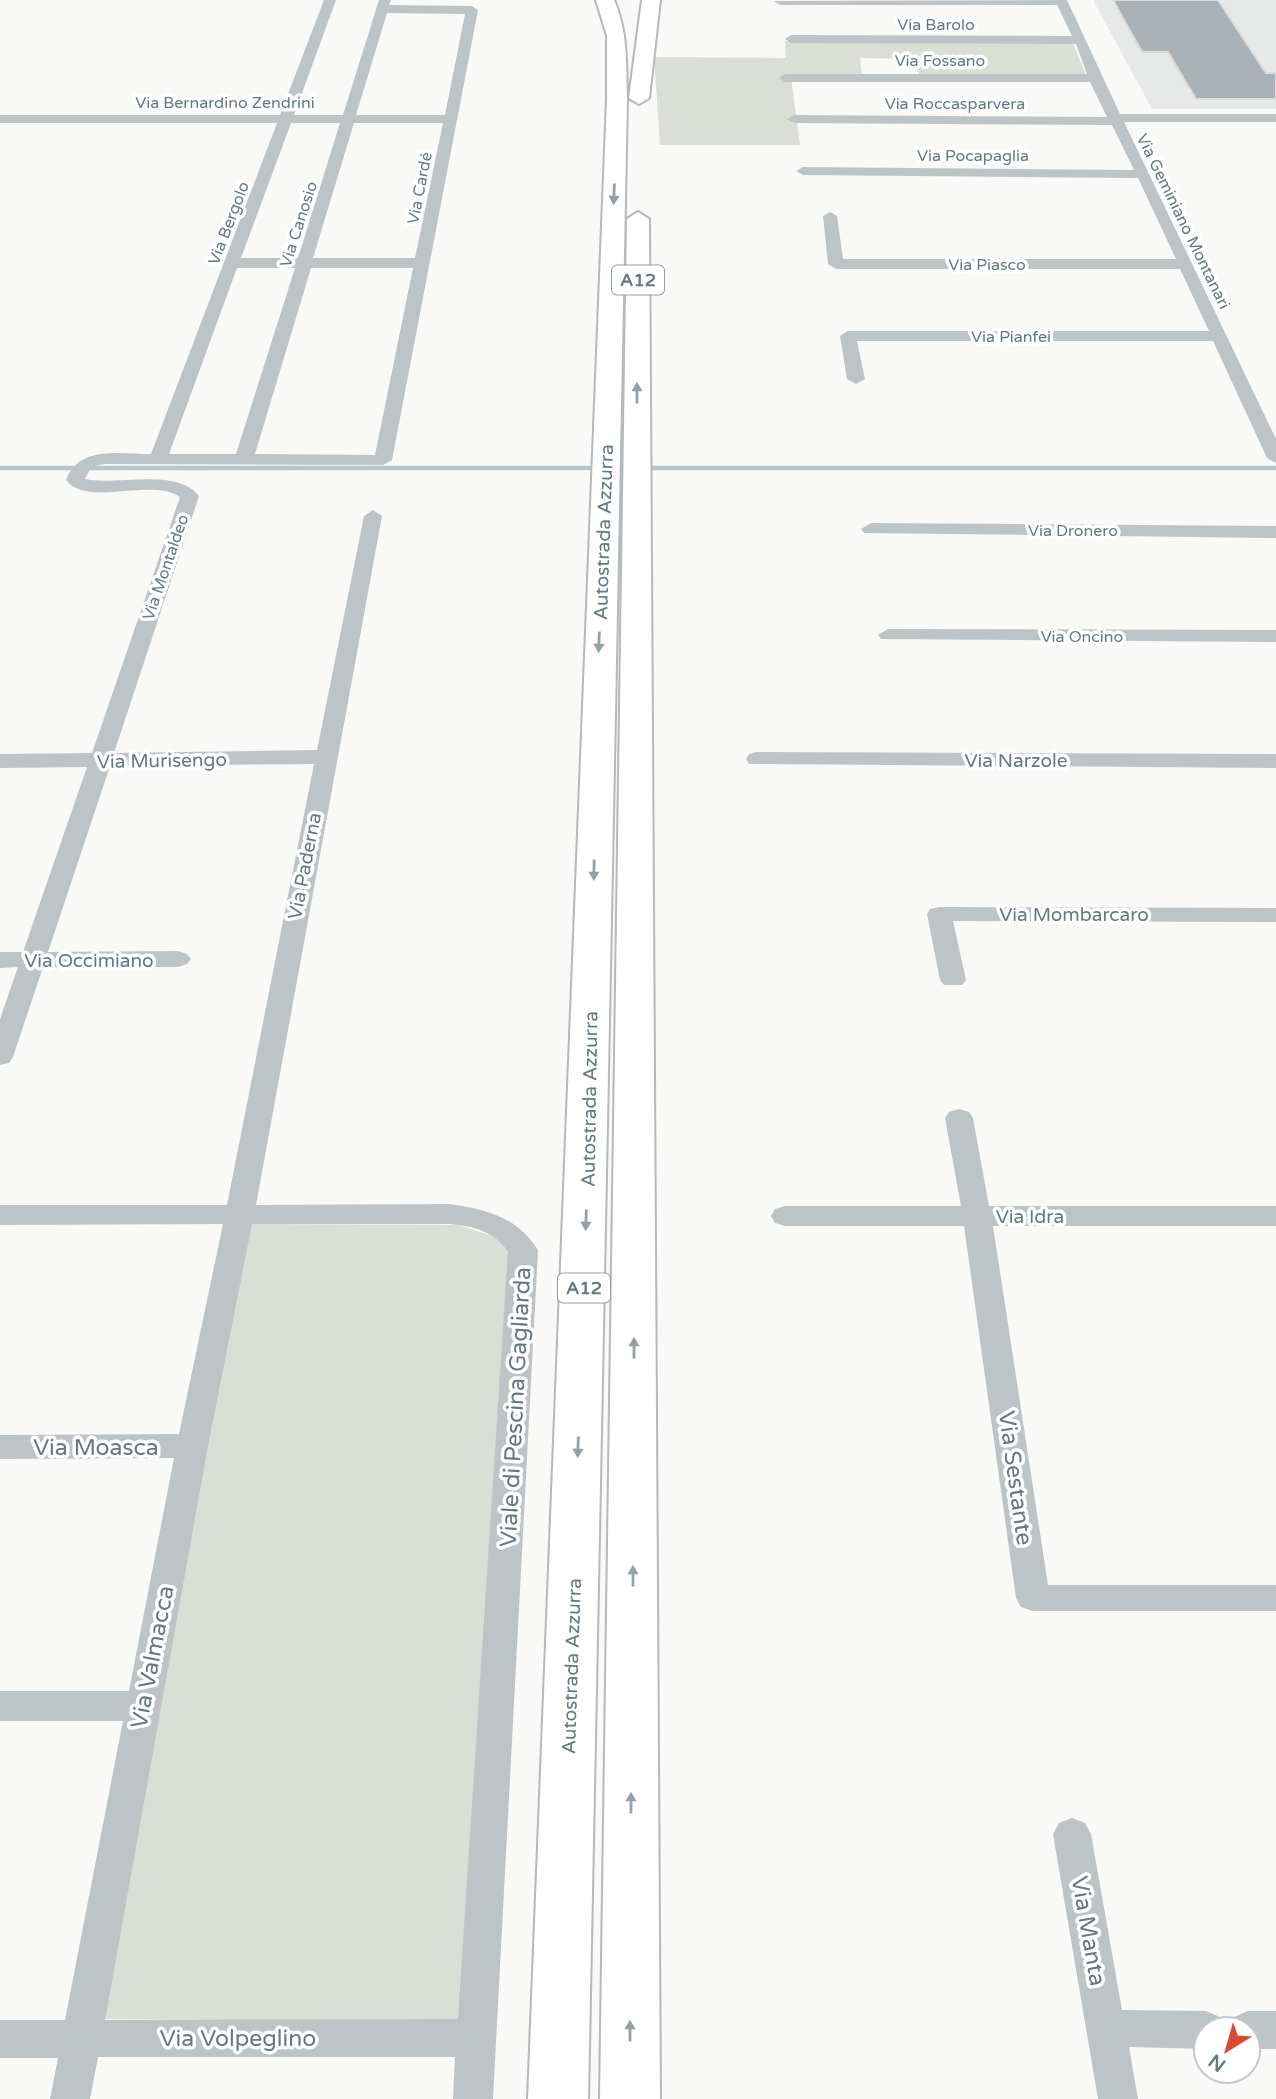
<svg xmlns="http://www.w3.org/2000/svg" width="1276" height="2099" viewBox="0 0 1276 2099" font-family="'Varela Round',sans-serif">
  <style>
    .built { fill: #e7e9e8 }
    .green { fill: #daded6 }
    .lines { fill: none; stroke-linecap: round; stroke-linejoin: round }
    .stream { stroke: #b9c6c9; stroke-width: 4.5 }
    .building { fill: #a8b2b6; stroke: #dbdbd9; stroke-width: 2 }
    .highway-casing { stroke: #b4b9bb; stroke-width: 4 }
    .minor { fill: #bec4c6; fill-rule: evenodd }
    .highway { fill: #fff; fill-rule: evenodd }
    .oneway { fill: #94a0a6 }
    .labels { text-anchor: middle; stroke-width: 7; stroke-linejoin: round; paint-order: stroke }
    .far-street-label { font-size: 16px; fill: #667880; stroke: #fff }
    .shield { fill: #fff; stroke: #94a0a6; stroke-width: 2 }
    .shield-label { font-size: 18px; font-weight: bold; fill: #667880 }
    .street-label { font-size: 19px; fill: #667880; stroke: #fff }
    .near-street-label { font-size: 23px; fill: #667880; stroke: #fff }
  </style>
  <rect width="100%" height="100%" fill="#f9f9f7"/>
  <!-- built -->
  <path class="built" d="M 1093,0 L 1276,0 L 1276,109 L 1152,109 Z"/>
  <!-- green -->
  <path class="green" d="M 785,41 L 1072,41 L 1087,77 L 920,76 L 913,59 L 860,58 L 862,76 L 791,77 L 800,145 L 660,145 L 654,57 L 786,58 Z
    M 248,1224 L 458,1225 L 490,1235 L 511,1250 L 460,2022 L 100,2019 Z"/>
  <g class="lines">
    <!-- stream -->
    <path class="stream" d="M 0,468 L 599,468
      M 644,468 L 1276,468"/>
  </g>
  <!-- building -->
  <path class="building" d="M 1113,0 L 1218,0 L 1266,73 L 1276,73 L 1276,99 L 1196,99 L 1168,52 L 1142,52 Z"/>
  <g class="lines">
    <!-- highway casing -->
    <g class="highway-casing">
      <path id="highway" d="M 596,0 L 614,0 C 628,32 626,65 627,99 L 588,2099 L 528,2099 L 607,99 L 607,36 Z
        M 642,0 L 660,0 L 649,98 L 639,104 L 629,98 Z
        M 638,212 L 649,219 L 660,2099 L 600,2099 L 627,219 Z"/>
    </g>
    <!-- minor -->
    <path class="minor" d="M 324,0 L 336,0 L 294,115 L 343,115 L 379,0 L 391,0 L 389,5 L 472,6 L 478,10 L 392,460 L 383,465 L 104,464 L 91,467 L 85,479 C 116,486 177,467 199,496 L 114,753 L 317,750 L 364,516 L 373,510 L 382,516 L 256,1205 L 449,1204 C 486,1209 517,1217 538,1250 L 493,2099 L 453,2099 L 455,2057 L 98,2057 L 90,2099 L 50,2099 L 58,2058 L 0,2058 L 0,2020 L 65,2020 L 123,1721 L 0,1721 L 0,1691 L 129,1691 L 174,1458 L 0,1459 L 0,1435 L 179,1434 L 223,1224 L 0,1225 L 0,1205 L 227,1205 L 314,764 L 110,766 L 48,952 L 178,951 L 187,954 L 191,959 L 187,964 L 178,967 L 43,967 L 13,1057 L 9,1063 L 0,1065 L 0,1019 L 18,967 L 0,968 L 0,952 L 23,952 L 87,767 L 0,768 L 0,754 L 92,753 L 180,497 C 151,477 87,508 66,480 C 79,445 120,454 151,454 L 277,123 L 0,123 L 0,115 L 280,115 ZM 387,13 L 465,14 L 445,115 L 356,115 ZM 291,123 L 340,123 L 298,258 L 241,258 ZM 354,123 L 443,123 L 415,258 L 313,258 ZM 237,268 L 295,268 L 236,454 L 169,454 ZM 311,268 L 413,268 L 375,455 L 255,454 ZM 252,1224 L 449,1224 C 473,1226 493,1231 508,1251 L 458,2019 L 105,2020 L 208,1446 Z
      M 1067,0 L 1120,114 L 1276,114 L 1276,122 L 1124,122 L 1276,439 L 1276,463 L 1267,458 L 1213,341 L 857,341 L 865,379 L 856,384 L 847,379 L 840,336 L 848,331 L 1209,331 L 1180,269 L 836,269 L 828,264 L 823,216 L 830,212 L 837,216 L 843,259 L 1176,259 L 1138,178 L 803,175 L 796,171 L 803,167 L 1134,170 L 1112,125 L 794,123 L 787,119 L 794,115 L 1107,117 L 1090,82 L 785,82 L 779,78 L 785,74 L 1087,74 L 1076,44 L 791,43 L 785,39 L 791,35 L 1072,36 L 1057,5 L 780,5 L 774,1 Z
      M 871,523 L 1276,526 L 1276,538 L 864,533 L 861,529 Z
      M 888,629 L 1276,630 L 1276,642 L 881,639 L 878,635 Z
      M 757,752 L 1276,754 L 1276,768 L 749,764 L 746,759 L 749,754 Z
      M 939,907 L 1276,908 L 1276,922 L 953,921 L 966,980 L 962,985 L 944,985 L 940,980 L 927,914 L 930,909 Z
      M 959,1109 L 969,1112 L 973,1118 L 989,1206 L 1276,1206 L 1276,1226 L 993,1226 L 1048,1585 L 1276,1585 L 1276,1611 L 1033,1611 L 1021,1607 L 1016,1598 L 964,1226 L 785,1226 L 775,1223 L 771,1216 L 775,1209 L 785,1206 L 961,1206 L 945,1118 L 949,1112 Z
      M 1072,1818 L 1085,1823 L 1091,1834 L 1122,2010 L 1206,2011 L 1220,2017 L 1225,2029 L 1206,2029 L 1206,2049 L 1129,2047 L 1138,2099 L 1098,2099 L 1053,1834 L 1059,1823 Z
      M 1248,2011 L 1276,2011 L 1276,2049 L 1248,2049 L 1248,2029 L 1229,2029 L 1234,2017 Z"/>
    <!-- highway -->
    <use href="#highway" class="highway"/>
  </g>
  <!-- one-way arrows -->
  <defs><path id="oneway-solid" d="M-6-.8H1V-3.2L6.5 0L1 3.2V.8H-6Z" transform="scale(1.75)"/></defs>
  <g class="oneway">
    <use href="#oneway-solid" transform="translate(614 194) rotate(92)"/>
    <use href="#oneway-solid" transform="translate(637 393) rotate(-90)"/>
    <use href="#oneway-solid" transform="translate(599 642) rotate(92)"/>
    <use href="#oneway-solid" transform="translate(594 870) rotate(91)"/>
    <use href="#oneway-solid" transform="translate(586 1220) rotate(92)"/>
    <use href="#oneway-solid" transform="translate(634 1348) rotate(-90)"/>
    <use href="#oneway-solid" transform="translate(578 1447) rotate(92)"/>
    <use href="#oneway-solid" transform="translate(633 1576) rotate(-90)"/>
    <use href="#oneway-solid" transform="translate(631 1803) rotate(-90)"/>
    <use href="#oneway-solid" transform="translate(630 2031) rotate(-90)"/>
  </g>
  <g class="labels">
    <!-- far-street labels -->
    <g class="far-street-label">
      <text x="936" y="30">Via Barolo</text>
      <text x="940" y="66">Via Fossano</text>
      <text x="225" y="108">Via Bernardino Zendrini</text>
      <text x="955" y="109">Via Roccasparvera</text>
      <text x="973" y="161">Via Pocapaglia</text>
      <text transform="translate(419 188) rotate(-79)" y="6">Via Cardé</text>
      <text transform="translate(1184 221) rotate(64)" y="6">Via Geminiano Montanari</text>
      <text transform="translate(228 223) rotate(-69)" y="6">Via Bergolo</text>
      <text transform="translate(298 224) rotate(-72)" y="6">Via Canosio</text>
      <text x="987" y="270">Via Piasco</text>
      <text x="1011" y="342">Via Pianfei</text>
      <text x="1073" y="536">Via Dronero</text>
      <text transform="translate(165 567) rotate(-71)" y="6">Via Montaldeo</text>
      <text x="1082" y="642">Via Oncino</text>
    </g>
    <!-- shield labels -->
    <g class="shield">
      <rect x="612" y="265.5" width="52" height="29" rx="5"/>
      <rect x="558" y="1273.5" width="52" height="29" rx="5"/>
    </g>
    <g class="shield-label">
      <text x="638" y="286">A12</text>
      <text x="584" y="1294">A12</text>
    </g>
    <!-- street labels -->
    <g class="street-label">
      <text transform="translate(603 532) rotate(-88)" y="7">Autostrada Azzurra</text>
      <text transform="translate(162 760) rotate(-1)" y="7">Via Murisengo</text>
      <text x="1016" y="767">Via Narzole</text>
      <text transform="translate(304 866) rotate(-79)" y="7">Via Paderna</text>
      <text x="1074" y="921">Via Mombarcaro</text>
      <text x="89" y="967">Via Occimiano</text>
      <text transform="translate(589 1099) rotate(-89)" y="7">Autostrada Azzurra</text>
      <text x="1030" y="1223">Via Idra</text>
      <text transform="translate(571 1666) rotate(-88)" y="7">Autostrada Azzurra</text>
    </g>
    <!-- near-street labels -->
    <g class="near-street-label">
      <text transform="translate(515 1407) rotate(-87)" y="8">Viale di Pescina Gagliarda</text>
      <text x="96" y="1455">Via Moasca</text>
      <text transform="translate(1016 1478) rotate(82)" y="8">Via Sestante</text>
      <text transform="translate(152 1657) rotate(-79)" y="8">Via Valmacca</text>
      <text transform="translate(1089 1931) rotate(80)" y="8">Via Manta</text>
      <text x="238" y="2046">Via Volpeglino</text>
    </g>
  </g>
  <!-- north arrow -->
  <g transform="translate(1227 2050) rotate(217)"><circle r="33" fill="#ffffff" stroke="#c2c9cc" stroke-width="2"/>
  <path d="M0-5L12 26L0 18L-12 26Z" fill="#db4935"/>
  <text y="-10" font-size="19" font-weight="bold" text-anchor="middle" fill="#667880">N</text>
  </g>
</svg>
